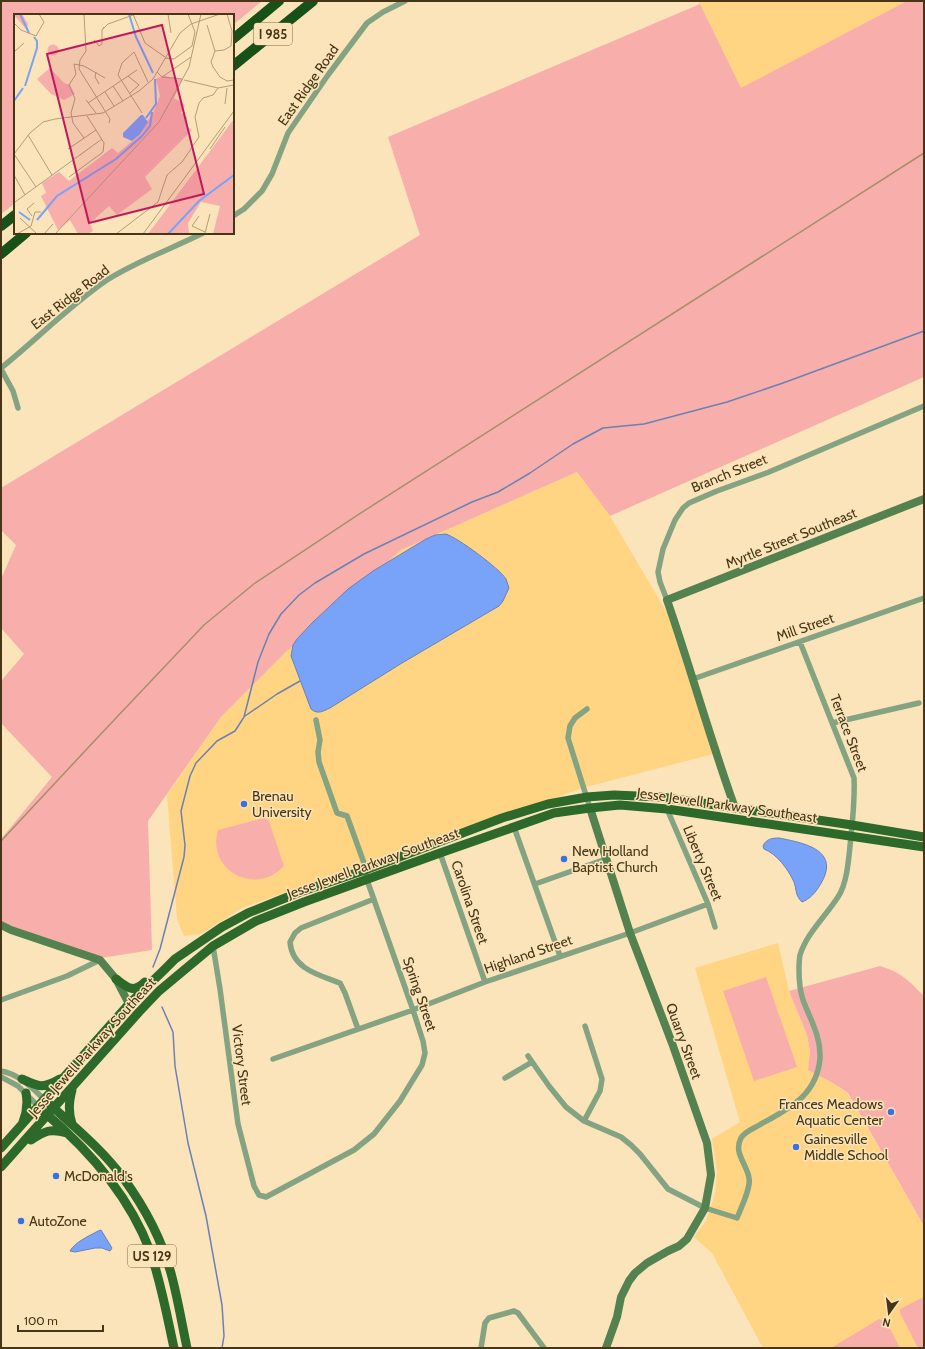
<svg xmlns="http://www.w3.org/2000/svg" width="925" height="1349" viewBox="0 0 925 1349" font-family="Cabin,sans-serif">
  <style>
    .built { fill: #ffd482 }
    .green { fill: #f8afab }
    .water { fill: #78a3f9; stroke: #6982b5 }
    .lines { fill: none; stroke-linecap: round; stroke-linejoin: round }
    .stream { stroke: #6982b5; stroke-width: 1.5 }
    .street { stroke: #84a382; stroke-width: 5.5 }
    .secondary { stroke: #538250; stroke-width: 8 }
    .primary { stroke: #2d692b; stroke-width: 9 }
    .highway { stroke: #185118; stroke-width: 10 }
    .rail { stroke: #a4906b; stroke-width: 1.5 }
    .poi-dot { fill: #3b70e0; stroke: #fbe4b9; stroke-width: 1.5 }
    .labels { text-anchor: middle; stroke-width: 3; stroke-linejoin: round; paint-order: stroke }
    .shield { fill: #fbe4b9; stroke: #7c6a48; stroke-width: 1 }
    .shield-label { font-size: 13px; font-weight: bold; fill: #463617 }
    .street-label { font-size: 14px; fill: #463617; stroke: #fbe4b9 }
    .poi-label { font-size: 14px; fill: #463617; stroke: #fbe4b9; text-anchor: start }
    .inset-river { fill: none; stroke: #78a3f9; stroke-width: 2 }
    .inset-road { fill: none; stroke: #b39e78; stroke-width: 1 }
    .view { fill: #c2185b; fill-opacity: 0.15; stroke: #c2185b; stroke-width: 2 }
    .inset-edge { fill: none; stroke: #463617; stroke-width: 2 }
  </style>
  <rect width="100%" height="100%" fill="#fbe4b9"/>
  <!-- built -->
  <path class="built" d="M 698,1 L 907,1 L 741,89 Z
    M 577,472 L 610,516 L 676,628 L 721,752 L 582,788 L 345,879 L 342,872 L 242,908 L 201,934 L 184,936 L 177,919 L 167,795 L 221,717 L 286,652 L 401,550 Z
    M 778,943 L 789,991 L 807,1035 L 810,1052 L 808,1070 L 833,1083 L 847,1093 L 924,1226 L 924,1348 L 763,1348 L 712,1253 L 694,1237 L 706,1221 L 715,1193 L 717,1171 L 712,1139 L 740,1122 L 695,968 Z"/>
  <!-- green -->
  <path class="green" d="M 1,1 L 262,1 L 233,25 L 233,15 L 15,15 L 15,203 L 1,214 Z
    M 907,1 L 924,1 L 924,377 L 610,516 L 577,472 L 401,550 L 286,652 L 221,717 L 148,821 L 152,950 L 88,960 L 1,925 L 1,839 L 52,777 L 1,723 L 1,681 L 24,654 L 1,628 L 1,579 L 16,545 L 1,530 L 1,488 L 420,235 L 388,137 L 700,4 L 741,88 Z
    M 264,818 L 269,821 L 284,866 C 257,896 206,872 218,830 Z
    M 880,966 C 901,972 909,981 924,996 L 924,1226 L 848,1093 L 833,1083 L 808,1070 L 810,1052 L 807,1035 L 789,991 Z
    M 766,977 L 797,1067 L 754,1081 L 723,991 Z
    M 924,1297 L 924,1348 L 918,1348 L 900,1313 L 900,1309 Z
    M 879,1319 L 886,1321 L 900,1348 L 831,1348 Z"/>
  <!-- water -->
  <path class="water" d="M 446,534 C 458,538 499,568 506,579 C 507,582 508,585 509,588 L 503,601 L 499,606 L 402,663 L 330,708 C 323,711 318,715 311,709 L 291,656 L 293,645 L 297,639 L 312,623 L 348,589 L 373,571 L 426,539 L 435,535 Z
    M 779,838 C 804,843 842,850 820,885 C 816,892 810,899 802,902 C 795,895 797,891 794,882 C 788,869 777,854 764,849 L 763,846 C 766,839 772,838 779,838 Z
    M 101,1230 L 112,1248 L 110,1251 L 102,1248 L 95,1248 L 75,1252 L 70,1251 C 75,1242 89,1236 98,1231 Z"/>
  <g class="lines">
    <!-- stream -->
    <path class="stream" d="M 245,716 L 277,694 L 300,681
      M 153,967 L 160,949 L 184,857 L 185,845 L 181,811 L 190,776 L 196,763 L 217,741 L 235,731 L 244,717 L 258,662 L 269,634 L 281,614 L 299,595 L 315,583 L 364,554 L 472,502 L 498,492 L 530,473 L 573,444 L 603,428 L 644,424 L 727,402 L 783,383 L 924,331
      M 162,1007 L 173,1032 L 175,1066 L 188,1143 L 206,1216 L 222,1305 L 224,1336 L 222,1348"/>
    <!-- street -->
    <path class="street" d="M 233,216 L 244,209 L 262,191 L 272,174 L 288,133 L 328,75 L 367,23 L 383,12 L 405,1
      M 1,368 C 37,339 69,306 107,280 C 137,261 171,249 203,233
      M 1,369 L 13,391 L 18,408
      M 667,600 L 660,582 L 658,572 L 663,549 L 675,520 L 683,508 L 689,503 L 717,491 L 769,472 L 924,406
      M 693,679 L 924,598
      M 587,709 L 575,718 L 570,726 L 568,738 L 590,808
      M 832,723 L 919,703
      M 667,809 L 708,904 L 715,927
      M 514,827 L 560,956
      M 440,853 L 485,982
      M 535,884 L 606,859
      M 213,946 L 220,989 L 238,1124 L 254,1186 L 259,1195 L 266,1197 L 354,1150 L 374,1134 L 400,1101 L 422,1065 L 425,1053 L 423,1041 L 413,1010 L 367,880 L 364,863 L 347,816 L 337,813 L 319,762 L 318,752 L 320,740 L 316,720
      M 1,1000 L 67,976 L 100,960
      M 358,1029 L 345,993 L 340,983 C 319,975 292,969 290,942 L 295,933 L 301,928 L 374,899
      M 528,1056 L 549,1086 L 566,1107 L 584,1121 L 621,1137 L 631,1145 L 640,1154 L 668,1189 L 705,1208 L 737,1218 C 741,1208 751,1188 749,1178 C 747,1164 733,1153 741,1138 C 745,1131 755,1128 761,1124 C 790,1108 817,1095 820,1058 C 821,1036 810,1019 803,1000 C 800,991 799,980 799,970 C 799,966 799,960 800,955 C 807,933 825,917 838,897 C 848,882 849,854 851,836 C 853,816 855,798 854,778 L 800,642
      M 273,1059 L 413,1010 L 485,982 L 630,933 L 708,904
      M 1,1071 C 19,1074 32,1088 45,1100
      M 1,1077 L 18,1086 L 39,1107
      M 505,1078 L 532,1062
      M 584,1121 L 600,1091 L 602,1079 L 585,1026
      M 481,1348 L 485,1323 L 489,1318 L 514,1311 L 518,1313 L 544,1348"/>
    <!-- secondary -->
    <path class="secondary" d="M 590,808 L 630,933 L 672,1043 L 707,1143 L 711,1175 L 705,1208 L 687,1239 L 679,1246 L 668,1251 L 647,1263 L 635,1273 L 629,1281 L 621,1297 L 617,1317 L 606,1348
      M 735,808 C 710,739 691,669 667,600 L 924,499
      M 1,925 L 11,930 L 100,960 L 116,979 L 129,1004"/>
    <!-- primary -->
    <path class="primary" d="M 116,979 C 127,987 133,994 145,982
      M 22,1079 C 39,1087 43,1089 60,1079
      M 45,1100 C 72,1125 102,1149 124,1179 C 145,1208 163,1242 172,1277 C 178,1300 182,1324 187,1348
      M 44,1112 C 89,1150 129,1195 150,1251 C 161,1282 167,1316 174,1348
      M 23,1122 C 27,1112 28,1104 26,1093
      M 72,1124 C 68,1111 69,1102 72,1090
      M 31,1140 C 45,1131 50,1128 67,1133
      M 1,1148 L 129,1004 L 163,971 L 175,959 L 222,927 L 248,913 L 300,892 L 365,870 L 502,818 L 548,804 L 587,797 L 614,795 L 661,797 L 852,825 L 924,837
      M 1,1167 L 139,1012 L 159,991 L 213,946 L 256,921 L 304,902 L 440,853 L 554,813 L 590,808 L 620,805 L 667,809 L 924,847"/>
    <!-- highway -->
    <path class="highway" d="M 233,39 L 279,1
      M 233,66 L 313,1
      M 1,226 L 15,215
      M 1,254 L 26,233"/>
    <!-- rail -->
    <path class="rail" d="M 1,841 L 99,736 L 204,625 L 255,583 L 356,516 L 924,153"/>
  </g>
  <!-- markers -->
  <g class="poi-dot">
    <circle cx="244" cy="804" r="4"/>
    <circle cx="564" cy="859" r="4"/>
    <circle cx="891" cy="1112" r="4"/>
    <circle cx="796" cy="1147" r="4"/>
    <circle cx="56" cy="1176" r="4"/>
    <circle cx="21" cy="1221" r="4"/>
  </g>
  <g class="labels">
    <!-- shield labels -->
    <g class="shield">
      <rect x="254" y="23" width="38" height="22" rx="3"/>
      <rect x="128" y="1245" width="48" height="22" rx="3"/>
    </g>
    <g class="shield-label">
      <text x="273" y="39">I 985</text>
      <text x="152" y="1261">US 129</text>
    </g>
    <!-- street labels -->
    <g class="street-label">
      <text transform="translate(308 85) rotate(-55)" y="5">East Ridge Road</text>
      <text transform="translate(70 297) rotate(-38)" y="5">East Ridge Road</text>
      <text transform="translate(729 473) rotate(-22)" y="5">Branch Street</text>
      <text transform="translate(791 538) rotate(-22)" y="5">Myrtle Street Southeast</text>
      <text transform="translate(805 627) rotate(-19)" y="5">Mill Street</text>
      <text transform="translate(849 733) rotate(69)" y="5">Terrace Street</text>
      <text transform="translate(727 805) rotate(8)" y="5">Jesse Jewell Parkway Southeast</text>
      <text transform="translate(373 863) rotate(-20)" y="5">Jesse Jewell Parkway Southeast</text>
      <text transform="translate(703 863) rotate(67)" y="5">Liberty Street</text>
      <text transform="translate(470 902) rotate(71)" y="5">Carolina Street</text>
      <text transform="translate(528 954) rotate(-19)" y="5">Highland Street</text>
      <text transform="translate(420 994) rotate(71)" y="5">Spring Street</text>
      <text transform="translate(684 1041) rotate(70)" y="5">Quarry Street</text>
      <text transform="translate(92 1047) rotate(-48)" y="5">Jesse Jewell Parkway Southeast</text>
      <text transform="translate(242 1065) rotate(83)" y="5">Victory Street</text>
    </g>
    <!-- poi labels -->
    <g class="poi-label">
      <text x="252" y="801">Brenau<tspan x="252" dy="16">University</tspan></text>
      <text x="572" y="856">New Holland<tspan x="572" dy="16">Baptist Church</tspan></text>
      <text x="883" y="1109" text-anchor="end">Frances Meadows<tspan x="883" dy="16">Aquatic Center</tspan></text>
      <text x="804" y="1144">Gainesville<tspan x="804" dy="16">Middle School</tspan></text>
      <text x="64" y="1181">McDonald's</text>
      <text x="29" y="1226">AutoZone</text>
    </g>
  </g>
  <!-- overview -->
  <g transform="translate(14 14)">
    <rect width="220" height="220" fill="#fbe4b9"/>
    <path d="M 8,0 L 14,10 L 13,16 L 0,1 ZM33.5 36a5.5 5.5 0 1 1 11 0a5.5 5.5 0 1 1-11 0ZM 36,54 L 50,69 L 56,71 L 61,80 L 50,86 L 37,80 L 23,65 ZM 150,62 L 169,65 L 160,84 L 171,91 L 167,99 L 173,103 L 172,112 L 178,116 L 131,163 L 138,175 L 103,201 L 95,192 L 76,209 L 79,217 L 74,220 L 64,220 L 56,206 L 44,216 L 27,182 L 32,179 L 28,169 L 45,158 L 55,167 L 98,134 L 104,139 L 123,123 L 140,97 L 146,82 L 142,65 ZM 220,105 L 220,220 L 199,220 L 206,192 L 187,188 L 174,209 L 175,220 L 134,220 Z" fill="#f8afab"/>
    <path d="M 127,101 L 129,101 L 134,108 L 126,120 L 118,127 L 109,123 L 109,119 Z" fill="#78a3f9"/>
    <path class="inset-river" d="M 6,0 L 15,19M 115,0 L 122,23 L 139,59M 11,72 L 23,34 L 23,27 L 20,23M 0,87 L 9,74M 132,104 L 142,90 L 141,65M 5,198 L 16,206M 23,206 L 43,182 L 102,145 L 128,122 L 136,112 L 138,98M 154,220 L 185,187 L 220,161"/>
    <path class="inset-road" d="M 70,0 L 72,37 L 66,46 L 65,55 L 96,105 L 95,109M 119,0 L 131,29 L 151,43M 154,0 L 157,19M 0,9 L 7,16 L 22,22 L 30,8 L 25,0M 193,11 L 201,37 L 197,48 L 199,53 L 206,63 L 213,67 L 220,66M 90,13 L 88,16 L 94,10 L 122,0M 80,26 L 85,32 L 88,30 L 88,16M 201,37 L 210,36 L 217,32 L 218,17 L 213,0M 0,38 L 10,29M 151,44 L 160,45 L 178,32 L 181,18 L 174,0M 82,58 L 81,63 L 85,70M 143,58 L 148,63 L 169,65M 114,62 L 125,71 L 116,79M 148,63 L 177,43M 170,66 L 204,74 L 220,71M 99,72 L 109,87M 91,78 L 100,92M 72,86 L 82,99M 74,89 L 123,56M 211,90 L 213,74M 128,99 L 104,61 L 108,49 L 120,38 L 134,68M 73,102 L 82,116M 14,121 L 38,161M 70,124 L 59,109 L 57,99 L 61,85 L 55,71 L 62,60 L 60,50 L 70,52 L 91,64M 54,135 L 82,116 L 90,129 L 89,138 L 55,163M 196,135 L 211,113M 0,140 L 22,173M 0,140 L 16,119 L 29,108 L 41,105 L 89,99 L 125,77 L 139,65 L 166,19 L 177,10 L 206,0M 0,161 L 11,181M 1,188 L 88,125M 18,202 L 13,195 L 20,189M 185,202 L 178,212 L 191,218M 6,204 L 23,220M 17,212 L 21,198 L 27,198M 191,219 L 196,200M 3,220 L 17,212M 30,220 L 39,210M 41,220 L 145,108 L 175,53 L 187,0M 102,220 L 144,188 L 153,161 L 168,148 L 185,123 L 181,103 L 185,89 L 189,84 L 199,81 L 204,74M 129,220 L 220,97"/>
    <path class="view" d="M 148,11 L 190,180 L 75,209 L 33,40 Z"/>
    <rect width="220" height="220" class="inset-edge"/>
  </g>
  <!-- border -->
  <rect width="925" height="1349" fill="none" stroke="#463617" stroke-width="4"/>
  <!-- north arrow -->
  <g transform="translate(889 1313) rotate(194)" stroke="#fbe4b9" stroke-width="3" paint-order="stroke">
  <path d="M0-3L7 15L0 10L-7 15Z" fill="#463617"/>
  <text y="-6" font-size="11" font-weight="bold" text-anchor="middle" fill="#463617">N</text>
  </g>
  <!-- scale -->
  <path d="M18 1325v6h85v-6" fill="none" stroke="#463617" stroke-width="2"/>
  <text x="24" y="1325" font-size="12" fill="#463617" stroke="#fbe4b9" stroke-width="3" paint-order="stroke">100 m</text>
</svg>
